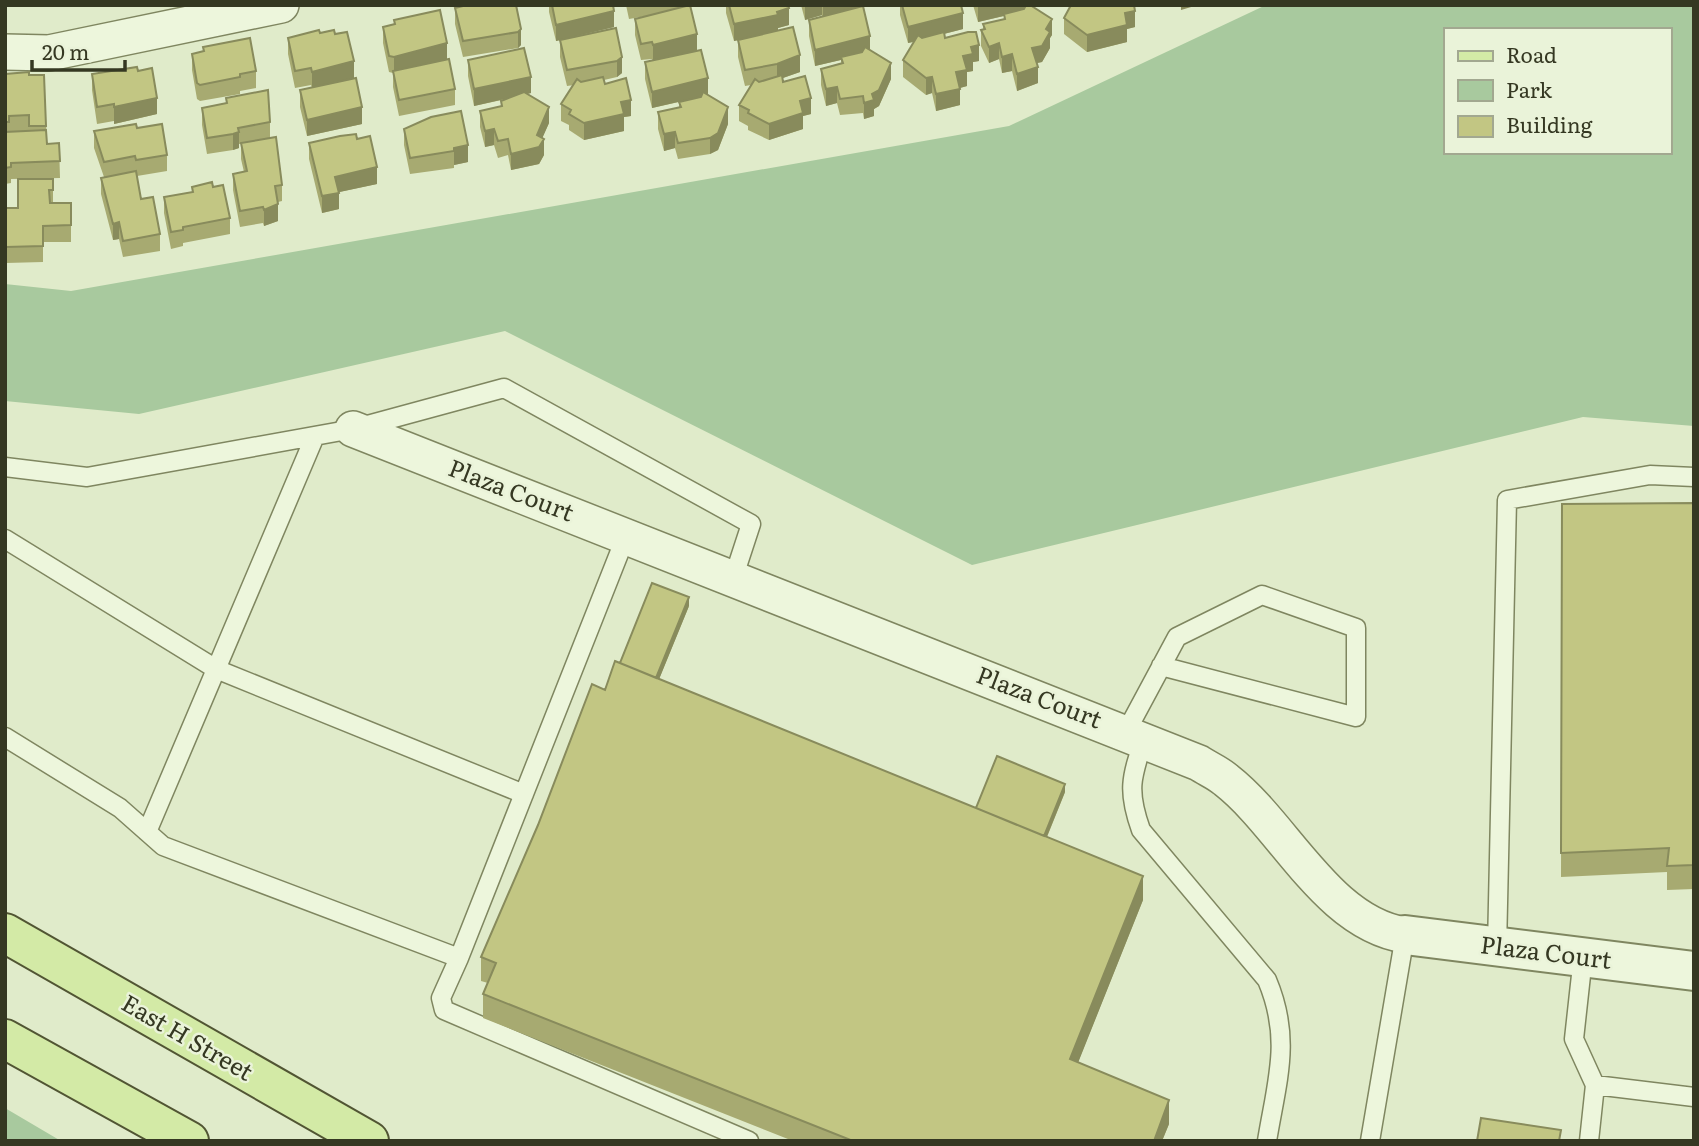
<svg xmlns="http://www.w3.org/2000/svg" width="1699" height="1146" viewBox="0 0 1699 1146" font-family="Literata,serif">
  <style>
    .green { fill: #a8c99e; fill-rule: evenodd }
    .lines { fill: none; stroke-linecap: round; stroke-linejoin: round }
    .service-casing { stroke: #7f8660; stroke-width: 21 }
    .minor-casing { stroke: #7f8660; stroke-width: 38 }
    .tertiary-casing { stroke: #7f8660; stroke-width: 42 }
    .primary-casing { stroke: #515533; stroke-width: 42 }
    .service { stroke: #edf6dc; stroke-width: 18 }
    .minor { stroke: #edf6dc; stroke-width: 35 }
    .tertiary { stroke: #edf6dc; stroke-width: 38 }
    .primary { stroke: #d3eaa6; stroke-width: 38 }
    .wall { fill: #a7aa71 }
    .shaded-wall { fill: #888b5c }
    .building { fill: #c2c683; stroke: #888b5c; stroke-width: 2 }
    .labels { text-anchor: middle; stroke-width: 5; stroke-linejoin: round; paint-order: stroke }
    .street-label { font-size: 24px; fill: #353822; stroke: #eaf3d9 }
  </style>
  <rect width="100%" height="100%" fill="#e0ebca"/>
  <!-- green -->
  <path class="green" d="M 1266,5 L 1694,5 L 1694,426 L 1583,417 L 972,565 L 505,331 L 139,414 L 5,401 L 5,284 L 71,291 L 1009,126 ZM 1445,30 L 1669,30 L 1669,152 L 1445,152 Z
    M 5,1108 L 61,1141 L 5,1141 Z"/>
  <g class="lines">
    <!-- service casing -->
    <g class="service-casing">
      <path id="service" d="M 5,467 L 87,477 L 353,429 L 504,388 L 751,524 L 733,579
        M 5,539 L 216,669 L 524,794
        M 1126,732 L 1177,637 L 1262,595 L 1356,628 L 1356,717 L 1161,666
        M 5,737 L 120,808 L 163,846 L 459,958 L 626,536
        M 1144,739 C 1131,778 1127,791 1141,830 L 1267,980 C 1292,1039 1277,1080 1267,1141
        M 147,832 L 315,436
        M 1497,948 L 1507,500 L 1650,475 L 1694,477
        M 1583,957 L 1574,1039 L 1595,1085
        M 459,958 L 441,998 L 444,1010 L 749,1141
        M 1370,1141 L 1405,935
        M 1589,1141 L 1595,1085 L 1694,1097"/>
    </g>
    <!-- minor casing -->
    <g class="minor-casing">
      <path id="minor" d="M 5,52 L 49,53 L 281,5
        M 353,429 L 1199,763 C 1208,769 1218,773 1226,780 C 1284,825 1327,923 1405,935"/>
    </g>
    <!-- tertiary casing -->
    <g class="tertiary-casing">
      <path id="tertiary" d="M 1405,935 L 1694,971"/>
    </g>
    <!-- primary casing -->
    <g class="primary-casing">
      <path id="primary" d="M 5,933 L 369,1141
        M 5,1039 L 189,1141"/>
    </g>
    <!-- service -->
    <use href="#service" class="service"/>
    <!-- minor -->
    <use href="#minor" class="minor"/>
    <!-- tertiary -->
    <use href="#tertiary" class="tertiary"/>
    <!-- primary -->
    <use href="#primary" class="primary"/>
  </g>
  <!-- wall -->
  <path class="wall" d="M 516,5 L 521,45 L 518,48 L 463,57 L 455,24 L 455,8 Z
    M 549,5 L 613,5 L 614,27 L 556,41 L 549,12 Z
    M 626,5 L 687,5 L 683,7 L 697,51 L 708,95 L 728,124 L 718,150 L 710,154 L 678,159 L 675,148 L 664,151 L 658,129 L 658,112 L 679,108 L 679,102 L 701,97 L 652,108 L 645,79 L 645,62 L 653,61 L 652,59 L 641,60 L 635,35 L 635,19 L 652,15 L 629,19 Z
    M 726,5 L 788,5 L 789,25 L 778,28 L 778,31 L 800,72 L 783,78 L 783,82 L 811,114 L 803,116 L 803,129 L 769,140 L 748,130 L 748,126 L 739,121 L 739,105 L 751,85 L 745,86 L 738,57 L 738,40 L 764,34 L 734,41 L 726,13 Z
    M 801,5 L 860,5 L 870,50 L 891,79 L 879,106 L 874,109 L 874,116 L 864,119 L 863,113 L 840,115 L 837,103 L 826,106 L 821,85 L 821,69 L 841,63 L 841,60 L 815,66 L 809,36 L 809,20 L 822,16 L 822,15 L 805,20 Z
    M 900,5 L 961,5 L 963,29 L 944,34 L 945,38 L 979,61 L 973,62 L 973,71 L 967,72 L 967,86 L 960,88 L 960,105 L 936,111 L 932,93 L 926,95 L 903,77 L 903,60 L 914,42 L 908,43 L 900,15 Z
    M 973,5 L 1033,5 L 1033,7 L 1052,35 L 1050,38 L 1050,48 L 1042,62 L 1037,63 L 1038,83 L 1017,91 L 1012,71 L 1002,73 L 999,59 L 989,63 L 981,46 L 981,30 L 983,29 L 983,24 L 1004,19 L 1004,16 L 978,22 Z
    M 1064,18 L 1135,27 L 1127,29 L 1127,42 L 1087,52 L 1064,34 Z
    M 394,20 L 447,59 L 455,89 L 455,105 L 399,116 L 393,87 L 393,73 L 389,72 L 383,43 L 383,27 L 394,25 Z
    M 616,28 L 622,73 L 617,77 L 604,80 L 605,84 L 631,116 L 624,117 L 624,131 L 584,140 L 569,130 L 569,125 L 561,121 L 561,104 L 574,85 L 567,86 L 560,57 L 560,40 Z
    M 320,33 L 335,34 L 354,78 L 325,85 L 362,124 L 307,136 L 300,107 L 300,90 L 312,88 L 311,85 L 295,88 L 288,54 L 288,38 Z
    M 203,47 L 256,71 L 256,88 L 240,91 L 240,94 L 200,101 L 197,99 L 192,70 L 192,54 L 203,51 Z
    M 468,60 L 531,93 L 527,94 L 549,123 L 542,138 L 544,155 L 539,164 L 511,170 L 508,155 L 498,158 L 494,145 L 485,147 L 480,127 L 480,111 L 501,106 L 501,101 L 506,99 L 474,106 L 468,76 Z
    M 138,71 L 157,114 L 114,124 L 114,121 L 97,124 L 92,90 L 92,74 Z
    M 5,74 L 44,75 L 47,144 L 59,143 L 60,178 L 11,179 L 11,183 L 5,184 Z
    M 226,98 L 270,122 L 270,138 L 282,185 L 282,201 L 278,202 L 278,221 L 264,226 L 263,223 L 240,227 L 233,190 L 233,174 L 244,172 L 241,159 L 241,144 L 239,144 L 239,148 L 233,150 L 207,154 L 202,125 L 202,108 L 226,103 Z
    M 461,111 L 468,162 L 454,165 L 454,168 L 410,174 L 404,145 L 404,129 Z
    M 137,128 L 167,155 L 167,171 L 137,176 L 141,199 L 160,234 L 160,251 L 123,257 L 119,239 L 113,240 L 101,194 L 101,178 L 104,177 L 94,148 L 94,131 Z
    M 357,139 L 377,184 L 339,192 L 339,209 L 322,213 L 309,159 L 309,143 Z
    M 53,179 L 53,203 L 71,203 L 71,242 L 43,242 L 43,262 L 6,263 L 6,208 L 18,208 Z
    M 192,187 L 213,187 L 230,218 L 230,234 L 183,243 L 183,246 L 171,249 L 164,213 L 164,197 L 192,192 Z
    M 1694,503 L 1694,889 L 1667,890 L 1667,872 L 1561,877 L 1562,504 Z
    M 689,606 L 659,679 L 976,808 L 1065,792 L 1047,837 L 1143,900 L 1078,1062 L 1169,1124 L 1162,1141 L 793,1141 L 483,1018 L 483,994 L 488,983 L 481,981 L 481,957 L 605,690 L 620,663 Z"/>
  <!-- shaded-wall -->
  <path class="shaded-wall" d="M 805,5 L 822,5 L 822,15 L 805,20 Z
    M 823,5 L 860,5 L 860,8 L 823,19 Z
    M 981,5 L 1033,5 L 1033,9 L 978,22 L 978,6 Z
    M 1181,5 L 1198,5 L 1181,10 Z
    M 789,8 L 789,25 L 778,28 L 778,31 L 734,41 L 734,24 Z
    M 614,11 L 614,27 L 556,41 L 556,25 Z
    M 1135,11 L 1135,27 L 1127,29 L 1127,42 L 1087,52 L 1087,35 L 1125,13 Z
    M 963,13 L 963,29 L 908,43 L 908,27 Z
    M 1052,19 L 1052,35 L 1050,38 L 1050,48 L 1042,62 L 1032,64 L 1032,48 L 1046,29 Z
    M 521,29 L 521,45 L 518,48 L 518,32 Z
    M 697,34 L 697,51 L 653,61 L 653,45 Z
    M 870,36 L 870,53 L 815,66 L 815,50 Z
    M 447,43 L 447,59 L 394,74 L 394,57 Z
    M 999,43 L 999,59 L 989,63 L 989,47 Z
    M 979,45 L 979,61 L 973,62 L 973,71 L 967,72 L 967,86 L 956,89 L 956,72 L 963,56 L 971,47 Z
    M 1012,54 L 1012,71 L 1002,73 L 1002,57 Z
    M 800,55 L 800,72 L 777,80 L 777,64 Z
    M 622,57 L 622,73 L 617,77 L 617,61 Z
    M 354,61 L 354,78 L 312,88 L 312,72 Z
    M 891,63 L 891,79 L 879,106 L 874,109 L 874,116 L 864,119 L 864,103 L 872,94 Z
    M 1038,67 L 1038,83 L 1017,91 L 1017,74 Z
    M 531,77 L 531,93 L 474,106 L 474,89 Z
    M 932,77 L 932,93 L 926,95 L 926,78 Z
    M 708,78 L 708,95 L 652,108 L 652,92 Z
    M 837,87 L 837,103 L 826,106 L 826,89 Z
    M 960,89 L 960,105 L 936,111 L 936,94 Z
    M 157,98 L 157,114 L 114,124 L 114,107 Z
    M 811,98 L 811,114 L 803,116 L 803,129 L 769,140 L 769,124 L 800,101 Z
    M 631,100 L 631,116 L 624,117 L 624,131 L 584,140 L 584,123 L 621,102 Z
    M 362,107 L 362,124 L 307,136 L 307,120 Z
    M 549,107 L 549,123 L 538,148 L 544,139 L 544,155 L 539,164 L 511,170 L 511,154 L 537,135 Z
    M 728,107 L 728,124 L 718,150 L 710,154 L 710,138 Z
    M 494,129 L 494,145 L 485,147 L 485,131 Z
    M 239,132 L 239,148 L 233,150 L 233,134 Z
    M 675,132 L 675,148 L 664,151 L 664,134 Z
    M 468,145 L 468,162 L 454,165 L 454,148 Z
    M 377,167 L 377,184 L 335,193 L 335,177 Z
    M 339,193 L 339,209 L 322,213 L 322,196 Z
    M 278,204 L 278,221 L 264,226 L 264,210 Z
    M 119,222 L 119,239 L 113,240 L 113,224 Z
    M 689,597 L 689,606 L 651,699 L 651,691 Z
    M 1065,784 L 1065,792 L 1039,856 L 1039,847 Z
    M 1143,876 L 1143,900 L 1070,1083 L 1070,1059 Z
    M 1169,1100 L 1169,1124 L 1162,1141 L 1154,1141 Z"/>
  <!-- building -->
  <path class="building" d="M 467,5 L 516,5 L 521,29 L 518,32 L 463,41 L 455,8 Z
    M 552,5 L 613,5 L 614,11 L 556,25 Z
    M 690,5 L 697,34 L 653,45 L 652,42 L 641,44 L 635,19 Z
    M 729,5 L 788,5 L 789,8 L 777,12 L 778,15 L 734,24 Z
    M 902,5 L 961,5 L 963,13 L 908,27 Z
    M 1026,5 L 1030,5 L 1052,19 L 1046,29 L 1050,32 L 1042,46 L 1032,48 L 1038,67 L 1017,74 L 1012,54 L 1002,57 L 999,43 L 989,47 L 981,30 L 985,29 L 983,24 L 1005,19 L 1004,14 L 1024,9 Z
    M 1071,5 L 1134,5 L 1135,11 L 1125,13 L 1127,25 L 1087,35 L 1064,18 Z
    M 863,6 L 870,36 L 815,50 L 809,20 Z
    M 440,10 L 447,43 L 394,57 L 389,56 L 383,27 L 395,24 L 394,20 Z
    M 793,27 L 800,55 L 777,64 L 745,70 L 738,40 Z
    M 616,28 L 622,57 L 617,61 L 567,70 L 560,40 Z
    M 319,30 L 320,33 L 334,30 L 335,34 L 347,32 L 354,61 L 312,72 L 311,68 L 295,71 L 288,38 Z
    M 944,32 L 945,38 L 968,32 L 976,32 L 979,45 L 971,47 L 973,54 L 963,56 L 967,70 L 956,72 L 960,89 L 936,94 L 932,77 L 926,78 L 903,60 L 918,35 L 922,38 Z
    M 250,38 L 256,71 L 240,74 L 240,77 L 200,85 L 197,83 L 192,54 L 204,51 L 203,47 Z
    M 865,47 L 891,63 L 879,90 L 872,94 L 874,100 L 864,103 L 863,96 L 840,99 L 837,87 L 826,89 L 821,69 L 843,63 L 841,57 L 862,52 Z
    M 524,48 L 531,77 L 474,89 L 468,60 Z
    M 701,50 L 708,78 L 652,92 L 645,62 Z
    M 449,59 L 455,89 L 399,100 L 393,71 Z
    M 137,67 L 138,71 L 152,68 L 157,98 L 114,107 L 114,104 L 97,107 L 92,74 Z
    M 29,72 L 29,75 L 44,75 L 46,126 L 29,126 L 29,115 L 9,116 L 9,122 L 5,122 L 5,74 Z
    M 782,75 L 783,82 L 805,76 L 811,98 L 800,101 L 803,113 L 769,124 L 748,113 L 749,110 L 739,105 L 755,79 L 759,82 Z
    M 603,77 L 605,84 L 626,78 L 631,100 L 621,102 L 624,114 L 584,123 L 569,114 L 571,110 L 561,104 L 577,79 L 581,82 Z
    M 356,78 L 362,107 L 307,120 L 300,90 Z
    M 268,90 L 270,122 L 238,128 L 239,132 L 233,134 L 207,138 L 202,108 L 227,103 L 226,98 Z
    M 524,92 L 549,107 L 537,135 L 544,139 L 539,147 L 511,154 L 508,139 L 498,141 L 494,129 L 485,131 L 480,111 L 502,106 L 501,101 Z
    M 703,92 L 728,107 L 718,133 L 710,138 L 678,143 L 675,132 L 664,134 L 658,112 L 681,107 L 679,102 L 701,97 Z
    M 461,111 L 468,145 L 454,148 L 454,151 L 410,158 L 404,129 L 431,117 Z
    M 136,124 L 137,128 L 162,124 L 167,155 L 136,160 L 135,156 L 104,162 L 94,131 Z
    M 46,130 L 47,144 L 59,143 L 60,161 L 11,163 L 11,167 L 5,168 L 5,132 Z
    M 356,134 L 357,139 L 370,136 L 377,167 L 335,177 L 339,193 L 322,196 L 309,143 L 340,136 Z
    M 276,137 L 282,185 L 275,186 L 278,204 L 264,210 L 263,207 L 240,211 L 233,174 L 247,171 L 241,143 Z
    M 136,171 L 141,199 L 153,197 L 160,234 L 123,241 L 119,222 L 113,224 L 101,178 Z
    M 18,179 L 53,179 L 53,190 L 49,190 L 50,203 L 71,203 L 71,225 L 43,226 L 43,246 L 6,247 L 6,208 L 18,208 Z
    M 212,182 L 213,187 L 223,185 L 230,218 L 183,227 L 183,230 L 171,232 L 164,197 L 193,192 L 192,187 Z
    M 1694,503 L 1694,865 L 1667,866 L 1669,848 L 1561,853 L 1562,504 Z
    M 652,583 L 689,597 L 656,678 L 620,663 Z
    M 615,661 L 1143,876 L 1070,1059 L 1169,1100 L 1154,1141 L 853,1141 L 483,994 L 496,963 L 481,957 L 538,825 L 592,684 L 605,690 Z
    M 997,756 L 1065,784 L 1044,836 L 976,808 Z
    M 1481,1118 L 1561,1130 L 1559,1141 L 1477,1141 Z"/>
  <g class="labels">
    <!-- street labels -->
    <g class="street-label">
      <text transform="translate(511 491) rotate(21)" y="8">Plaza Court</text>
      <text transform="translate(1039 698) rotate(21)" y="8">Plaza Court</text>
      <text transform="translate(1546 953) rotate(7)" y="8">Plaza Court</text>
      <text transform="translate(187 1038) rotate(30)" y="8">East H Street</text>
    </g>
  </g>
  <!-- border -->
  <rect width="1699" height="1146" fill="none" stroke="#353822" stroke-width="14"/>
  <!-- legend -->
  <rect x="1444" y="28" width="228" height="126" fill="#eaf3d9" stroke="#a2a890" stroke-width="2"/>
  <rect x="1458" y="51" width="35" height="10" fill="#d3eaa6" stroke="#a2a890" stroke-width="2"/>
  <text x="1506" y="63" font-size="21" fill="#353822">Road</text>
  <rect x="1458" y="80" width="35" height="21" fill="#a8c99e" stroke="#a2a890" stroke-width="2"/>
  <text x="1506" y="98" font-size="21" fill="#353822">Park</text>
  <rect x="1458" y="116" width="35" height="21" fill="#c2c683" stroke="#a2a890" stroke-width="2"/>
  <text x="1506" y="133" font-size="21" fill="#353822">Building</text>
  <!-- scale -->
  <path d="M32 60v10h93v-10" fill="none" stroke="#353822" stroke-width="3.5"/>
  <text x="42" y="60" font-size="21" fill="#353822" stroke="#eaf3d9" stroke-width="5" paint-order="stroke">20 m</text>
</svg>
